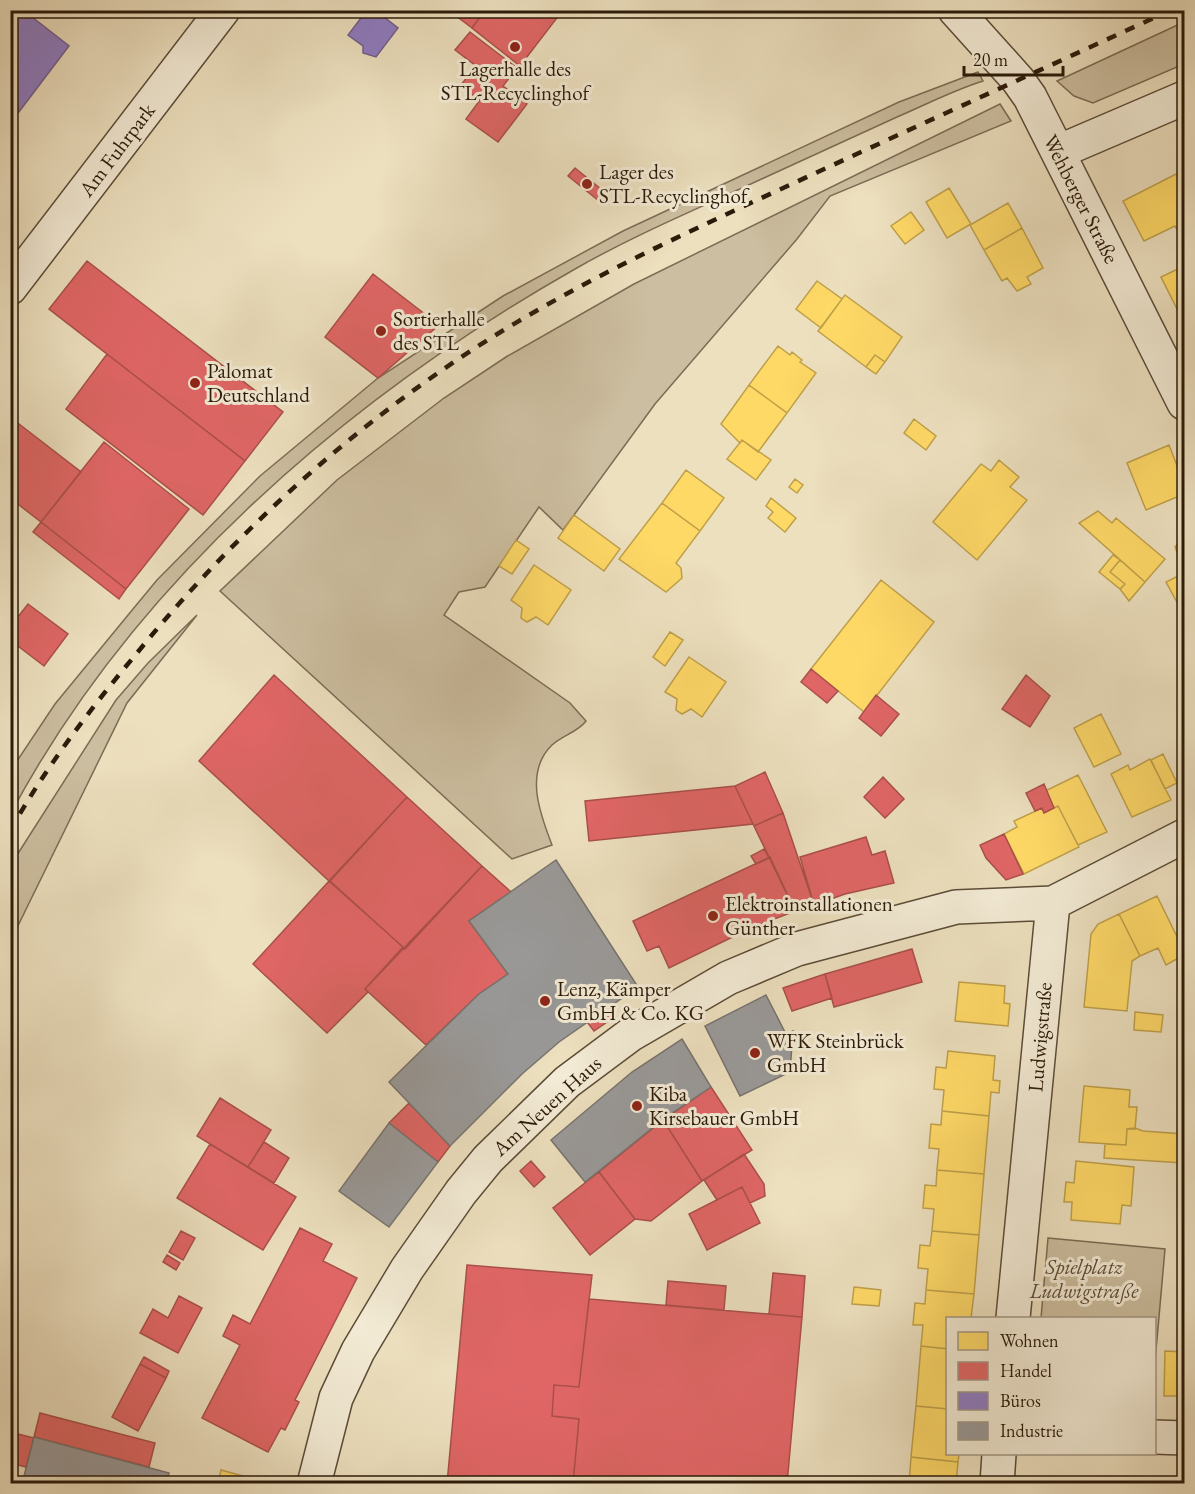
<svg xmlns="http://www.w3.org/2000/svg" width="1195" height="1494" viewBox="0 0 1195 1494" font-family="'EB Garamond',serif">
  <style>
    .green { fill: #ccbea0; stroke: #7c6c55; stroke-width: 1.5 }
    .homes { fill: #ffd966; stroke: #bfa04a; stroke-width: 1.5 }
    .shops { fill: #e06666; stroke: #aa4f4a; stroke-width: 1.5 }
    .offices { fill: #8e7cc3; stroke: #705f8c; stroke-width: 1.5 }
    .industry { fill: #999; stroke: #78736e; stroke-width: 1.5 }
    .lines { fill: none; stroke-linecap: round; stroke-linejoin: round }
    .minor-casing { stroke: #5c4c37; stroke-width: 36 }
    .minor { stroke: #f3ebd5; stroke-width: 33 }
    .rail { stroke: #2b1a0a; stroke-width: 4.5; stroke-dasharray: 10 10; stroke-linecap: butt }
    .poi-dot { fill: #8f2418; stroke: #f3ebd5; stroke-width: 2 }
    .labels { text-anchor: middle; stroke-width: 6; stroke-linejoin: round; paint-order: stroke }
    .poi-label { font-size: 21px; fill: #2b1a0a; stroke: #f3ebd5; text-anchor: start }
    .street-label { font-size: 21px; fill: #2b1a0a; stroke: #f3ebd5 }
    .park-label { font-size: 21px; font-style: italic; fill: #5b4b37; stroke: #f3ebd5 }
  </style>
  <rect width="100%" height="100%" fill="#ede0bf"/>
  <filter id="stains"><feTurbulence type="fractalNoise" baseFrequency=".00333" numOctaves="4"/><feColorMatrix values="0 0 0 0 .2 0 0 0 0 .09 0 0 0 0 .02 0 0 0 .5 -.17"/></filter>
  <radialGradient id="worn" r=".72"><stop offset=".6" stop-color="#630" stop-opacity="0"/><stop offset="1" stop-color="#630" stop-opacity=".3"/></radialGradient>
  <!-- green -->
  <path class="green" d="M 1184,22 L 1184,64 L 1093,103 L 1074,96 L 1057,81 Z
    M 978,72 L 983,81 C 954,90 925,105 897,117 C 853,137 810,157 766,177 C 702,207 636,234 575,269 C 348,398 135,581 11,813 L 11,770 L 55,704 L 133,609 L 157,580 L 260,476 L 378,378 L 503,296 L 623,231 L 899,102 Z
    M 1000,104 L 1011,121 L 830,196 L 797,239 L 655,404 L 563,530 L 539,507 L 485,587 L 459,592 L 444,615 L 570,703 L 586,721 C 578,732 563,735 552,745 C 524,772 540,814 552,845 L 512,859 L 220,591 L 337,480 L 444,398 L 506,357 L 634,284 Z
    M 197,615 L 127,703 L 11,940 L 11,866 L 17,855 L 116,700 L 148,663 Z
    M 1048,1238 L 1165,1249 L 1155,1362 L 1154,1318 L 1041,1318 Z"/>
  <!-- homes -->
  <path class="homes" d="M 1184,170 L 1184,224 L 1176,228 L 1175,226 L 1144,241 L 1123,201 Z
    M 949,188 L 971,224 L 947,238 L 926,202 Z
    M 1008,203 L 1022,228 L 984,250 L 970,225 Z
    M 911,212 L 924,230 L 905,244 L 891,226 Z
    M 1022,228 L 1043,268 L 1027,277 L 1031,284 L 1017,291 L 1007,278 L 1002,281 L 984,250 Z
    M 1184,266 L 1184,323 L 1161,277 Z
    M 817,281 L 842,299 L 821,328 L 796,309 Z
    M 845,295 L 902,337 L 885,362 L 875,355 L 866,367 L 818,331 Z
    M 778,346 L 790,355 L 792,352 L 802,360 L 800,362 L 816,373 L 787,413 L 749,385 Z
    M 875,355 L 885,362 L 876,374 L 866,367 Z
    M 749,385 L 787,413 L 758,452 L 742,440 L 740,443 L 721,424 Z
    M 914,419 L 936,436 L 926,450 L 904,433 Z
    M 742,440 L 771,460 L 756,480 L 727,459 Z
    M 1169,445 L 1184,484 L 1184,494 L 1146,510 L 1127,463 Z
    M 999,460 L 1019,477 L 1010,487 L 1027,500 L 977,560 L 933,522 L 981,464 L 991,471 Z
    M 686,470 L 724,498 L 700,531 L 662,503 Z
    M 795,479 L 803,485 L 797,493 L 789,487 Z
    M 771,498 L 796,518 L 785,532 L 768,518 L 773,512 L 766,506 Z
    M 662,503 L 700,531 L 676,563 L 681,568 L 682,578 L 666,592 L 619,559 Z
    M 1098,511 L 1112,523 L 1116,518 L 1165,559 L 1145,582 L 1079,523 Z
    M 574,515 L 620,549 L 604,571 L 558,538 Z
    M 1184,536 L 1184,570 L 1175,547 Z
    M 516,540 L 529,549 L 512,574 L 499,566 Z
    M 1113,555 L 1120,560 L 1110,572 L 1125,584 L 1120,589 L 1099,572 Z
    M 1120,560 L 1145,582 L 1129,601 L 1120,589 L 1125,584 L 1110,572 Z
    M 534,565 L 571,590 L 548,625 L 536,617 L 527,622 L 521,618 L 522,608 L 511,600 Z
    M 1184,573 L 1184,615 L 1166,582 Z
    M 881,580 L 934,622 L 864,712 L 811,669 Z
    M 670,632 L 683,640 L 665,666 L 653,657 Z
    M 689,657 L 726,682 L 702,717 L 691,709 L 682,714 L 676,710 L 677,699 L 665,692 Z
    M 1101,714 L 1121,754 L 1094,767 L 1074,728 Z
    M 1163,754 L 1177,783 L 1165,789 L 1151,760 Z
    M 1150,759 L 1171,800 L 1132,817 L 1111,774 L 1128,765 L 1130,770 Z
    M 1078,775 L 1107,832 L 1078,845 L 1058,806 L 1054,808 L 1045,791 Z
    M 1058,806 L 1079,847 L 1024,874 L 1004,834 L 1017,827 L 1014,821 L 1042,808 L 1044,813 Z
    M 1157,896 L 1184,951 L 1184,955 L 1166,965 L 1158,948 L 1140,956 L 1119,914 Z
    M 1119,914 L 1140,956 L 1132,961 L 1127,1011 L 1084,1007 L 1091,934 L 1098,924 Z
    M 959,982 L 1005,986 L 1004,1003 L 1010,1004 L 1008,1026 L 955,1021 Z
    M 1135,1012 L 1163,1015 L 1161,1032 L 1134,1030 Z
    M 948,1051 L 995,1056 L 993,1080 L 1000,1081 L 999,1093 L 991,1092 L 989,1116 L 942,1111 L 944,1090 L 934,1089 L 936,1067 L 946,1068 Z
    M 1084,1086 L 1130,1090 L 1129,1107 L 1137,1107 L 1135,1129 L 1127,1129 L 1126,1145 L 1079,1142 Z
    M 942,1111 L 989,1116 L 984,1174 L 937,1170 L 939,1149 L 929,1148 L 931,1124 L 941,1125 Z
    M 1135,1128 L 1143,1131 L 1184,1134 L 1184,1163 L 1104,1158 L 1105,1144 L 1126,1145 L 1127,1129 Z
    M 1076,1161 L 1134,1167 L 1131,1206 L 1122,1205 L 1120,1224 L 1071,1220 L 1072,1202 L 1064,1202 L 1066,1182 L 1074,1183 Z
    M 937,1170 L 984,1174 L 979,1235 L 932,1231 L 934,1209 L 923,1208 L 925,1185 L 936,1186 Z
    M 932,1231 L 979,1235 L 974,1294 L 926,1290 L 928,1269 L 918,1268 L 920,1245 L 930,1246 Z
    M 854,1287 L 881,1290 L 879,1306 L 852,1304 Z
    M 926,1290 L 974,1294 L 971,1318 L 948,1318 L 948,1349 L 921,1346 L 923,1325 L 913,1325 L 915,1303 L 925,1304 Z
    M 921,1346 L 948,1349 L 948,1409 L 916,1406 Z
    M 1165,1351 L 1184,1352 L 1184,1396 L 1164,1396 Z
    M 916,1406 L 948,1409 L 948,1454 L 959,1454 L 958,1462 L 911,1457 Z
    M 911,1457 L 958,1462 L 956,1484 L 909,1484 Z
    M 221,1470 L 273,1484 L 218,1484 Z
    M 1051,1477 L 1091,1478 L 1091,1484 L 1045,1484 Z"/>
  <!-- shops -->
  <path class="shops" d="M 459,10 L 485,10 L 472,28 L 455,15 Z
    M 485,10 L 563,10 L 520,66 L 472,28 Z
    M 470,32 L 517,68 L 503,86 L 527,104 L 498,142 L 466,119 L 480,100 L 460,86 L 476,66 L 455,50 Z
    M 575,168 L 606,193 L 599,201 L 568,176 Z
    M 87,261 L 283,412 L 245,461 L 49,309 Z
    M 373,274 L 439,325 L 378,378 L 325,337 Z
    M 107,354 L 245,461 L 203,515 L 66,409 Z
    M 10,417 L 81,472 L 41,522 L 10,498 Z
    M 104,442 L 189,509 L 126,589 L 41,522 Z
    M 41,522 L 126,589 L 119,599 L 33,532 Z
    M 28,604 L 68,634 L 44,666 L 10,640 L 10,627 Z
    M 811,669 L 838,691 L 827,703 L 801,682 Z
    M 274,675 L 407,797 L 329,881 L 199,761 Z
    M 1026,675 L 1050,696 L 1030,727 L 1002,709 Z
    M 876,695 L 899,714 L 881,736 L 859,718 Z
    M 765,772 L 783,813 L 754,826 L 735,786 Z
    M 883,777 L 904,799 L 885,818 L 864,797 Z
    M 1044,784 L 1054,808 L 1044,813 L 1042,808 L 1035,811 L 1026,793 Z
    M 735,786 L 753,824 L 589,841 L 585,801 Z
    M 407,797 L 482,866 L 405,949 L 330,881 Z
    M 783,813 L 814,905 L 795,911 L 754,826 Z
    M 1004,834 L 1023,874 L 1006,880 L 986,858 L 980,845 Z
    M 866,837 L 872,855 L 885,851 L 894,883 L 845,894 L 814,905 L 800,857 Z
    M 764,849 L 769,858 L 756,864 L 751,856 Z
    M 770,857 L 795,911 L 751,928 L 669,968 L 659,946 L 647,951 L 633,921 Z
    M 482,866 L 511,892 L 469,921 L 508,974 L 479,994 L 426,1045 L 365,989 Z
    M 329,881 L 403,947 L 365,989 L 368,992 L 327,1033 L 253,964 Z
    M 912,949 L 922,982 L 834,1007 L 825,974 Z
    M 825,974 L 832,998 L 792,1011 L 783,988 Z
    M 608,1008 L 616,1016 L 594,1031 L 587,1022 Z
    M 711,1087 L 752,1150 L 702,1181 L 663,1120 Z
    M 220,1098 L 271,1130 L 248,1167 L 197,1136 Z
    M 409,1103 L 450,1146 L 438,1162 L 389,1123 Z
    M 663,1120 L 702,1181 L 651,1221 L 635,1219 L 599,1172 Z
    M 264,1142 L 289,1158 L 274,1183 L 248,1167 Z
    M 210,1144 L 296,1197 L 263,1250 L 177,1198 Z
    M 744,1154 L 764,1184 L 765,1196 L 750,1203 L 742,1187 L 717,1200 L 704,1180 Z
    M 531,1161 L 545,1177 L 534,1187 L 520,1171 Z
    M 599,1172 L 635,1219 L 590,1255 L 553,1208 Z
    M 742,1187 L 760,1223 L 707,1250 L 689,1214 Z
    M 300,1228 L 332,1244 L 323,1261 L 357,1278 L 295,1400 L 299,1402 L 285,1430 L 281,1428 L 268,1452 L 202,1418 L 240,1345 L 223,1336 L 233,1315 L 250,1324 Z
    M 181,1231 L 195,1238 L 183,1260 L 169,1252 Z
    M 167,1255 L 180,1263 L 176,1270 L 163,1262 Z
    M 467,1265 L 592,1275 L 579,1387 L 554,1385 L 552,1416 L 579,1419 L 573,1484 L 447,1484 Z
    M 773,1273 L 805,1276 L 802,1317 L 769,1314 Z
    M 668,1281 L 726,1286 L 724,1310 L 666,1305 Z
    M 179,1296 L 202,1308 L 178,1353 L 140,1333 L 153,1309 L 168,1318 Z
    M 589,1299 L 802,1317 L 787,1484 L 573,1484 L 579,1419 L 552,1416 L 554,1385 L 579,1387 Z
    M 144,1357 L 169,1371 L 166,1378 L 140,1364 Z
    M 140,1364 L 166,1378 L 138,1431 L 112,1417 Z
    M 40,1413 L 155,1443 L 149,1467 L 34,1437 Z
    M 10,1432 L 34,1438 L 26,1467 L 10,1463 Z"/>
  <!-- offices -->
  <path class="offices" d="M 15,10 L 23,10 L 69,46 L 12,121 L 10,16 Z
    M 367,10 L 375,10 L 398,28 L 376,57 L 363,53 L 363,46 L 348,35 Z"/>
  <!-- industry -->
  <path class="industry" d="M 556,860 L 638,987 L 559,1042 L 522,1074 L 450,1146 L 389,1082 L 479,994 L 508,974 L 469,921 Z
    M 766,995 L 786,1034 L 793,1031 L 790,1072 L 740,1096 L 705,1026 Z
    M 682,1039 L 711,1087 L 666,1117 L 585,1182 L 551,1140 L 632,1072 Z
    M 389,1123 L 438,1162 L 389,1227 L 339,1191 Z
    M 34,1437 L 169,1473 L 166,1484 L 22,1484 Z"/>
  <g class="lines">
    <!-- minor casing -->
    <g class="minor-casing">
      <path id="minor" d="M 955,10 L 1018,80 L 1030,97 L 1184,403
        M 1058,152 L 1184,98
        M 10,288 L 223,10
        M 1013,1318 L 1053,903
        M 1154,1437 L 1184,1438
        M 314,1484 L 336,1398 L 358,1351 L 407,1269 L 461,1192 L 488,1159 L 567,1082 L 630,1035 L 728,978 L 797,949 L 956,907 L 1053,903 L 1184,836
        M 997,1484 L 999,1454"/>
    </g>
    <!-- minor -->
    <use href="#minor" class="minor"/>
    <!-- rail -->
    <path class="rail" d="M 10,831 C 45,768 91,708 137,653 C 221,550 319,457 428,380 C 541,299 668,241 794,183 C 919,125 1045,68 1171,10"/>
  </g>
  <!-- markers -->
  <g class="poi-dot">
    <circle cx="515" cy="47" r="6"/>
    <circle cx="587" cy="184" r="6"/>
    <circle cx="381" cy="331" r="6"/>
    <circle cx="195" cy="383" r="6"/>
    <circle cx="713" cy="916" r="6"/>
    <circle cx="545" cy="1001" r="6"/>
    <circle cx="755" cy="1053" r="6"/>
    <circle cx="637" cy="1106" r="6"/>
  </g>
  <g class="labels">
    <!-- poi labels -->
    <g class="poi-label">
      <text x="515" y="76" text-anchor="middle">Lagerhalle des<tspan x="515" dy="24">STL-Recyclinghof</tspan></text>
      <text x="599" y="179">Lager des<tspan x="599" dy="24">STL-Recyclinghof</tspan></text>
      <text x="393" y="326">Sortierhalle<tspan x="393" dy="24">des STL</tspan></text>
      <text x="207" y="378">Palomat<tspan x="207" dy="24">Deutschland</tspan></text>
      <text x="725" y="911">Elektroinstallationen<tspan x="725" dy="24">Günther</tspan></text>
      <text x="557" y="996">Lenz, Kämper<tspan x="557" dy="24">GmbH &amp; Co. KG</tspan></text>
      <text x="767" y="1048">WFK Steinbrück<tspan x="767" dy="24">GmbH</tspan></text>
      <text x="649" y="1101">Kiba<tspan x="649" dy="24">Kirsebauer GmbH</tspan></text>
    </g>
    <!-- street labels -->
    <g class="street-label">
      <text transform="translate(117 150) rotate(-53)" y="7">Am Fuhrpark</text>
      <text transform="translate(1081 199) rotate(63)" y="7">Wehberger Straße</text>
      <text transform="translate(1040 1037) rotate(-85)" y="7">Ludwigstraße</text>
      <text transform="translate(547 1106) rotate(-42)" y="7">Am Neuen Haus</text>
    </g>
    <!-- park labels -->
    <g class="park-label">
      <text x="1084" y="1274">Spielplatz<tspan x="1084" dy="24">Ludwigstraße</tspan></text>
    </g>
  </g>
  <!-- margin -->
  <rect width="1195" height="1494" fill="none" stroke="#ede0bf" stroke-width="36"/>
  <rect x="12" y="12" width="1171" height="1470" fill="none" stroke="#2b1a0a" stroke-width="3"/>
  <rect x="18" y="18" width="1159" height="1458" fill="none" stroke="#2b1a0a" stroke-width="1.5"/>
  <!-- legend -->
  <rect x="946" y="1317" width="210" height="138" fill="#f3ebd5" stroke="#a39784" stroke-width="1.5"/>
  <rect x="958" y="1332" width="30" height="18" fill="#ffd966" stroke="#a39784" stroke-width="1.5"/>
  <text x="1000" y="1347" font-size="18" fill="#2b1a0a">Wohnen</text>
  <rect x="958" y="1362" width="30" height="18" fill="#e06666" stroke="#a39784" stroke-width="1.5"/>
  <text x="1000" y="1377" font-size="18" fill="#2b1a0a">Handel</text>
  <rect x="958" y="1392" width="30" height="18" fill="#8e7cc3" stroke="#a39784" stroke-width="1.5"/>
  <text x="1000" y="1407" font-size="18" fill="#2b1a0a">Büros</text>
  <rect x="958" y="1422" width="30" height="18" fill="#999999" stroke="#a39784" stroke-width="1.5"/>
  <text x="1000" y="1437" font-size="18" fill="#2b1a0a">Industrie</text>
  <!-- scale -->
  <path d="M964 66v9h99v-9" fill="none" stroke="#2b1a0a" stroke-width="3"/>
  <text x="973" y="66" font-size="18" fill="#2b1a0a" stroke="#f3ebd5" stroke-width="4.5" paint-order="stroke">20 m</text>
  <rect width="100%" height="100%" filter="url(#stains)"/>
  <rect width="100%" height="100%" fill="url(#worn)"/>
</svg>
